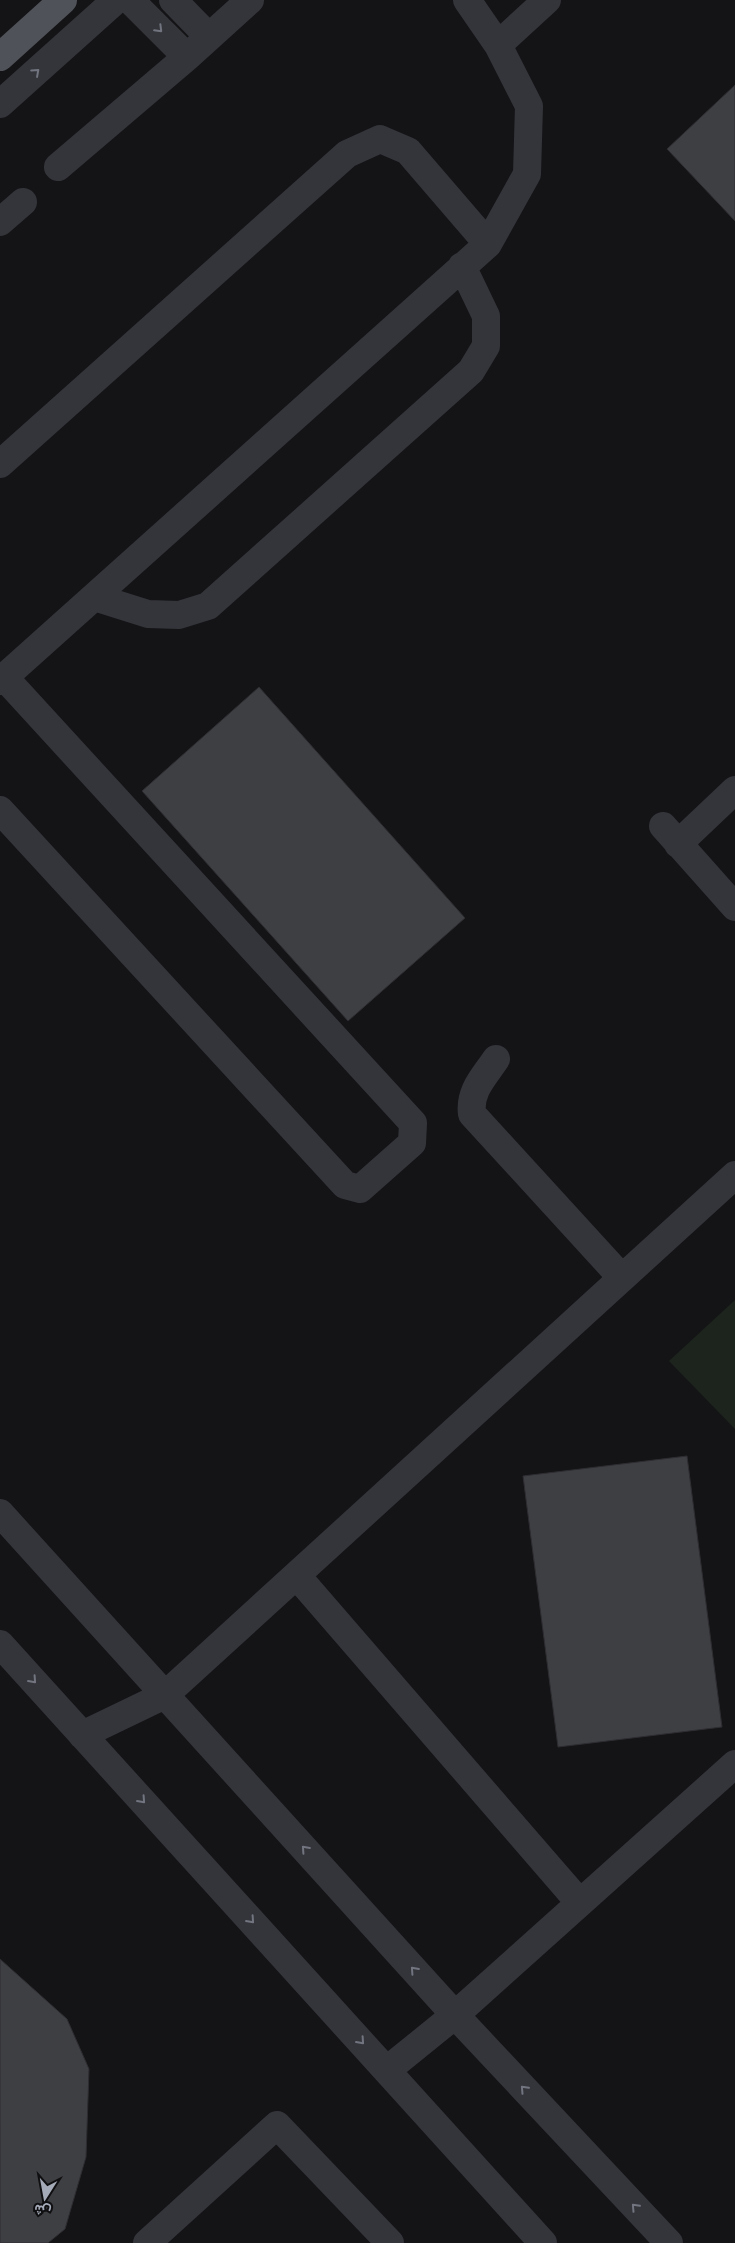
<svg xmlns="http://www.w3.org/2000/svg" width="735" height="2243" viewBox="0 0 735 2243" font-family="Manrope,Vazirmatn,sans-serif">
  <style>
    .green { fill: #1c241d }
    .building { fill: #3e3f43; stroke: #2e2e32 }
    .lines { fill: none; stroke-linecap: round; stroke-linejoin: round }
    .minor { stroke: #34353b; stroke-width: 28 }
    .major { stroke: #50525a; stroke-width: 28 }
    .oneway { stroke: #72757f }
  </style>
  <rect width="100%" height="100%" fill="#141416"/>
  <!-- green -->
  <path class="green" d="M 735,1300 L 735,1429 L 669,1361 Z"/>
  <!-- building -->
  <path class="building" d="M 735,85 L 735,221 L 667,149 Z
    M 259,687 L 465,918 L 348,1021 L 142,791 Z
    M 687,1456 L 722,1727 L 558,1747 L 523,1476 Z
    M 0,1959 L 67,2019 L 89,2069 L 86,2157 L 65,2229 L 48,2243 L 0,2243 Z"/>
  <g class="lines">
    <!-- minor -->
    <path class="minor" d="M 130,0 L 187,57
      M 173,0 L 209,37
      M 498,45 L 547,0
      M 0,104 L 116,0
      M 58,167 L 187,57 L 250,0
      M 0,222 L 23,202
      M 0,464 L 347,154 L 380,139 L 408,151 L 488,244
      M 94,597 L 148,614 L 179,615 L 208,606 L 471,371 L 486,346 L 486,316 L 462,266
      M 0,681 L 488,244 L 527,174 L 529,106 L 498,45 L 467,0
      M 0,810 L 345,1185 L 360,1189 L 412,1143 L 413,1123 L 4,677
      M 663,826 L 735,907
      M 678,844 L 735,790
      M 496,1059 C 484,1077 469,1091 472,1114 L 622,1278
      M 0,1513 L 455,2015 L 669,2243
      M 297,1576 L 580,1903
      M 0,1644 L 543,2243
      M 82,1735 L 165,1695 L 735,1175
      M 387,2070 L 455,2015 L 735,1764
      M 147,2243 L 277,2125 L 390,2243"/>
    <!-- major -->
    <path class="major" d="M 0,57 L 63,0"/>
  </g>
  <!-- one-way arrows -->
  <defs><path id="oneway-chevron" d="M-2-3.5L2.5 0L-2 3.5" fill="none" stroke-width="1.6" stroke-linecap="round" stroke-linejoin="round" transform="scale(1.25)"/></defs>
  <g class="oneway">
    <use href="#oneway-chevron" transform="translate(159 29) rotate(45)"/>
    <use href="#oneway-chevron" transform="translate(36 72) rotate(-42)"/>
    <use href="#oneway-chevron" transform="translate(33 1680) rotate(48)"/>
    <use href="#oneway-chevron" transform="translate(142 1800) rotate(48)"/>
    <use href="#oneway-chevron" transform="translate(305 1849) rotate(-132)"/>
    <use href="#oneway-chevron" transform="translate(251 1920) rotate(48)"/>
    <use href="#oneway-chevron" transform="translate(414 1970) rotate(-132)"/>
    <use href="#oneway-chevron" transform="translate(361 2041) rotate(48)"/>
    <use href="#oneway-chevron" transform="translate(524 2089) rotate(-133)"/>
    <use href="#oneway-chevron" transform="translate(635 2207) rotate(-133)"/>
  </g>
  <!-- north arrow -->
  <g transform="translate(45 2198) rotate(191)" stroke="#0f0f11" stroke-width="4" paint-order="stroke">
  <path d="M0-4L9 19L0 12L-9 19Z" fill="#a4aab7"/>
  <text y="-8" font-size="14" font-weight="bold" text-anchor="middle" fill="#a4aab7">ش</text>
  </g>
</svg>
